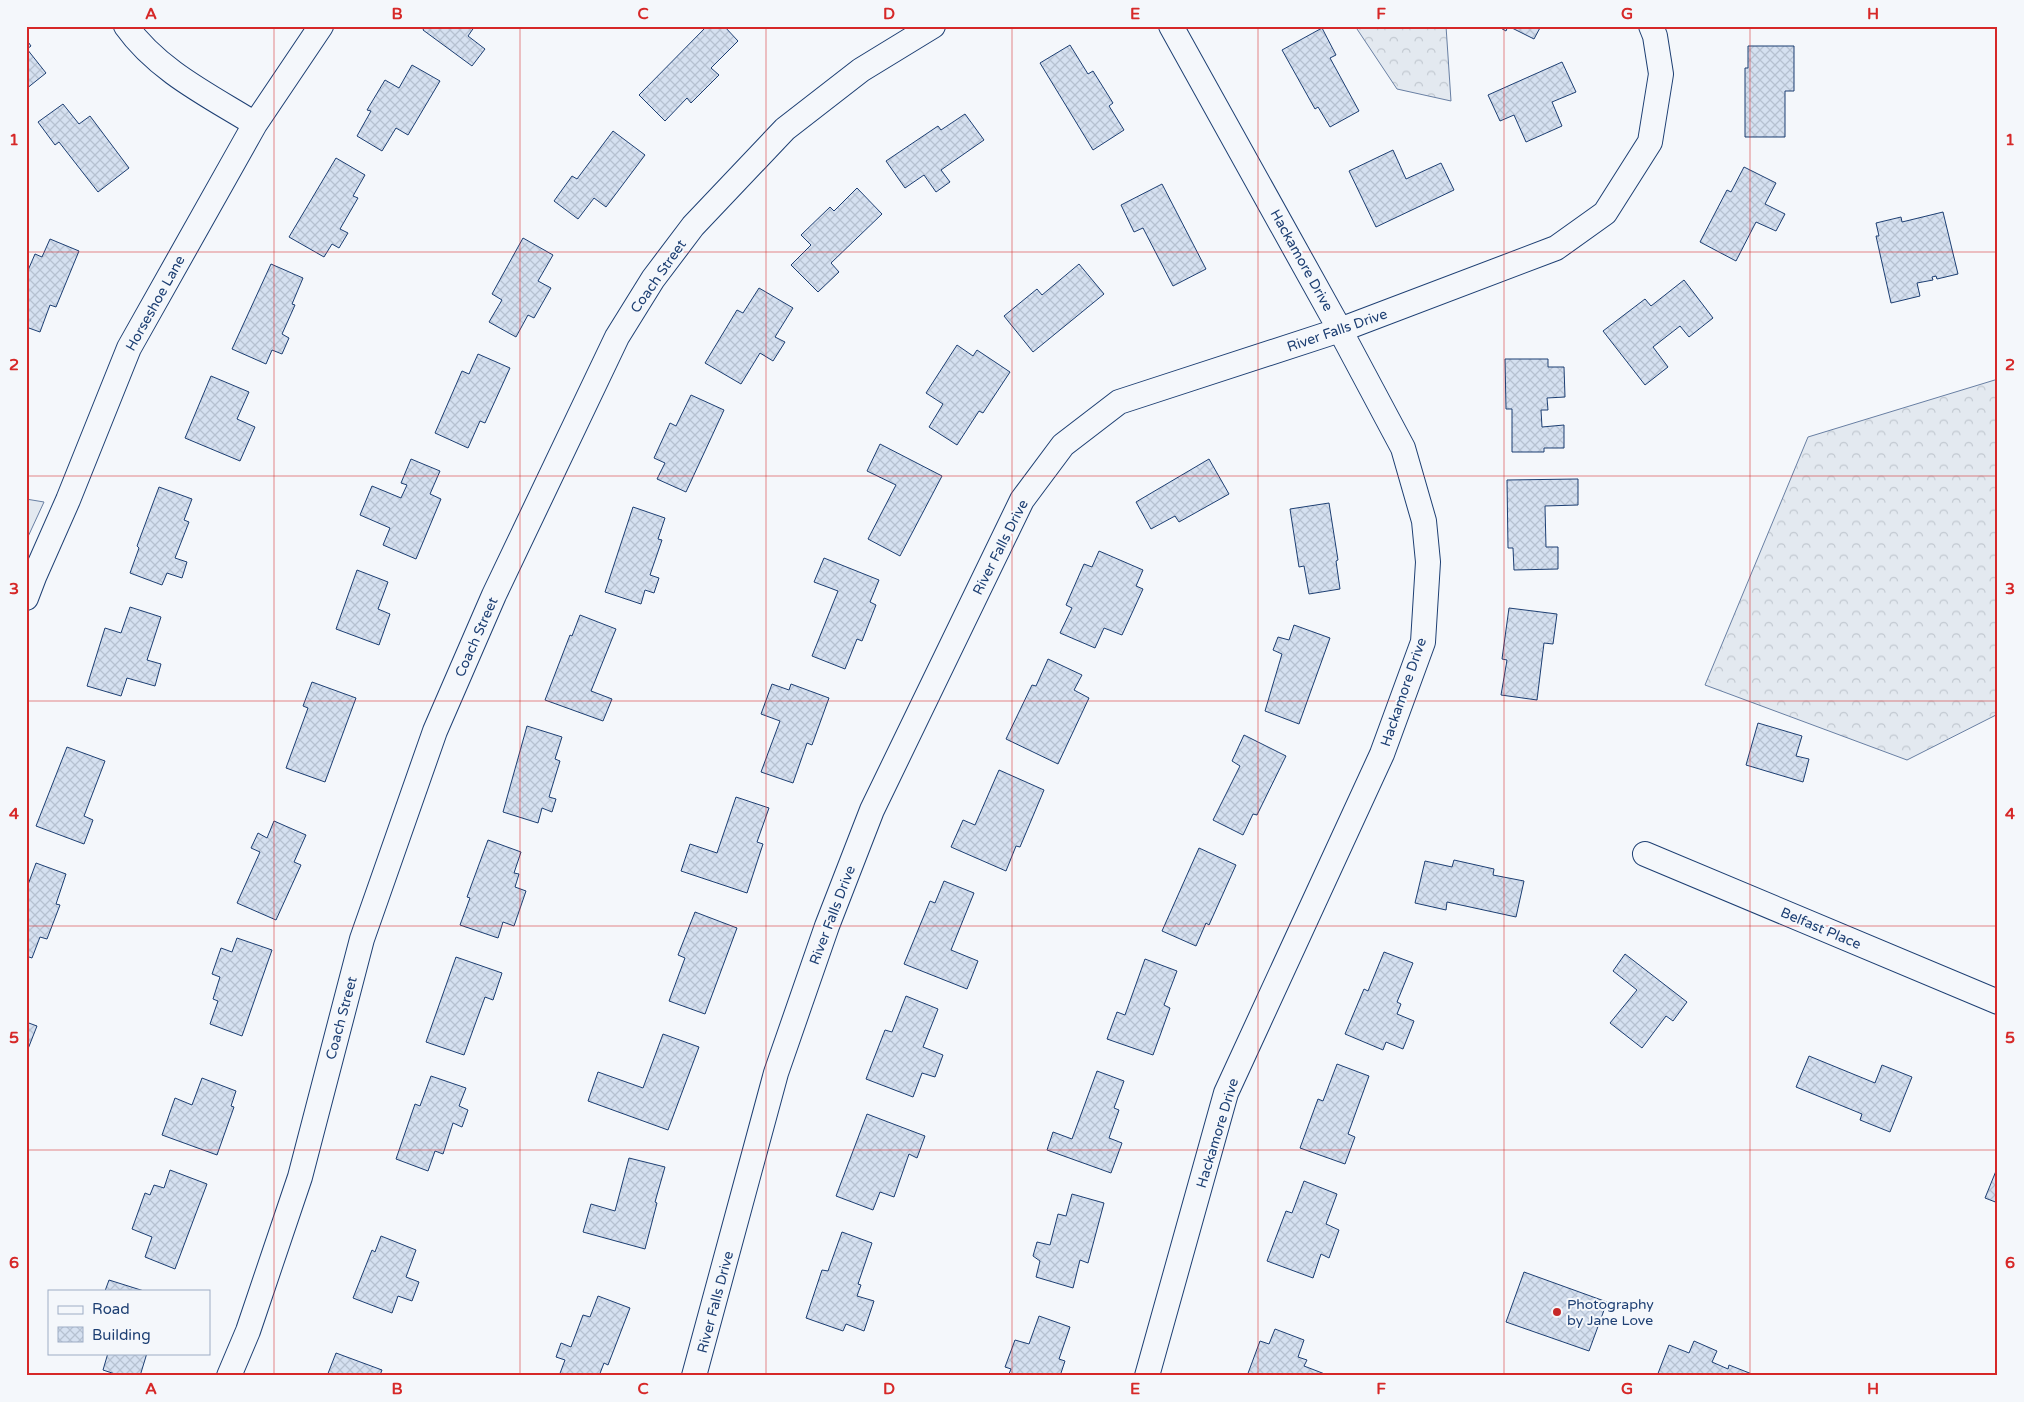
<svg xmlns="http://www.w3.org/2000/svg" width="2024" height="1402" viewBox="0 0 2024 1402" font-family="'Varela Round',sans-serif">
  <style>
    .forest { fill: url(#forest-crowns); stroke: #687fa3 }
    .green { fill: #e3e9f0; stroke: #687fa3 }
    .building { fill: url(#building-cross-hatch); stroke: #1d3f73 }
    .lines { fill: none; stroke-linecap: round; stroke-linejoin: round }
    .street-casing { stroke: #1d3f73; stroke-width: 26 }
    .street { stroke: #f4f7fb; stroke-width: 24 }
    .grid { fill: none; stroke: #d62828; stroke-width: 1; stroke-opacity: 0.55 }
    .poi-dot { fill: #c62828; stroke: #f4f7fb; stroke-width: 2 }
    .labels { text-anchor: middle; stroke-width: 4; stroke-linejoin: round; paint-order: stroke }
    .street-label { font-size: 14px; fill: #1d3f73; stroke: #f4f7fb }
    .poi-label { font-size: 14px; fill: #1d3f73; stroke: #f4f7fb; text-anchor: start }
    .neatline { fill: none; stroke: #d62828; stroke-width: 2 }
    .grid-label { font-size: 16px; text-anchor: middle; font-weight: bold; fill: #d62828 }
  </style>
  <defs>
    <pattern id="forest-crowns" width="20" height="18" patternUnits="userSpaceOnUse" patternTransform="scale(1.25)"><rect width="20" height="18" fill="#e3e9f0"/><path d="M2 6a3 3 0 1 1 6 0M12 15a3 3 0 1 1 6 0" fill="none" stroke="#c2c9d1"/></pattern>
    <pattern id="building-cross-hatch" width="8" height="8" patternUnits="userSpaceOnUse" patternTransform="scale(1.25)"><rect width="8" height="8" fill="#d5e0f0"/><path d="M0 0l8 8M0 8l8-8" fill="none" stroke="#b6c1d1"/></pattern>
  </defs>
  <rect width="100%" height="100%" fill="#f4f7fb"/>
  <!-- forest -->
  <path class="forest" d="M 1355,26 L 1446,26 L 1451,101 L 1397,89 Z
    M 1998,379 L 1998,714 L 1907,760 L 1705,685 L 1808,437 Z"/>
  <!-- green -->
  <path class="green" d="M 26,499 L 44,502 L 26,541 Z"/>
  <!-- building -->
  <path class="building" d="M 425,26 L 475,26 L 468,36 L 485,49 L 472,66 L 423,30 Z
    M 707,26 L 724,26 L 738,41 L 711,68 L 719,75 L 691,103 L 687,98 L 665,121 L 639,95 Z
    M 1497,26 L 1541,26 L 1534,39 L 1508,26 L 1506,31 Z
    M 1322,28 L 1336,55 L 1330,58 L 1359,111 L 1330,127 L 1318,107 L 1315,109 L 1282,50 Z
    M 26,39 L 31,46 L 27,49 L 46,73 L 26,89 Z
    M 1070,45 L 1088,74 L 1093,71 L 1113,103 L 1109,106 L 1124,130 L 1093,150 L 1040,63 Z
    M 1748,46 L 1794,46 L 1794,91 L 1785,91 L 1785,137 L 1745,137 L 1745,68 L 1748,68 Z
    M 1562,62 L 1576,92 L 1552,102 L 1562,126 L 1526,142 L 1514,115 L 1500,121 L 1488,95 Z
    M 412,65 L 440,81 L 408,135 L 396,128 L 382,151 L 357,136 L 371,111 L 367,110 L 385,80 L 399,88 Z
    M 63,104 L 79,124 L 90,116 L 129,168 L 98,192 L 59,142 L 55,145 L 38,122 Z
    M 965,114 L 984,140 L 941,170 L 950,182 L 936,192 L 924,175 L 905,188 L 886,161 L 938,126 L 941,130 Z
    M 613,131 L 645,155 L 606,207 L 594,198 L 578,219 L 554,201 L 572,176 L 577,179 Z
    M 1393,150 L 1406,179 L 1441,163 L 1454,190 L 1376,227 L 1349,171 Z
    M 336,158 L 365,175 L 353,196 L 358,198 L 340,229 L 348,233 L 339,248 L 332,244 L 324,257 L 289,237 Z
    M 1744,167 L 1776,183 L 1765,204 L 1785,214 L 1776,231 L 1756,222 L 1736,261 L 1700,242 L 1727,190 L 1731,192 Z
    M 1162,184 L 1206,269 L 1173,286 L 1143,228 L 1134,232 L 1121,205 Z
    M 857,188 L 882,214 L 831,263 L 839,272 L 818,292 L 791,265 L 811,245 L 801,235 L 830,207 L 834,211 Z
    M 1943,212 L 1958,274 L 1937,279 L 1936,276 L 1932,277 L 1933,280 L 1917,283 L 1920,296 L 1891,303 L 1876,236 L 1879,236 L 1876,223 L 1901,217 L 1902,222 Z
    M 523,238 L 553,255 L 538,281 L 551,288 L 534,318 L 528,315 L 516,337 L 489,322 L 502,300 L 492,294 Z
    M 50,239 L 79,251 L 56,307 L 50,305 L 40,332 L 26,327 L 26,275 L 35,254 L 42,257 Z
    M 271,264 L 303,278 L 292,304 L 295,305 L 282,334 L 289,338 L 282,354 L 272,350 L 266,364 L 232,349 Z
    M 1079,264 L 1104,294 L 1033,352 L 1004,316 L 1037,289 L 1042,295 Z
    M 1684,280 L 1713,318 L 1689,337 L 1680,326 L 1653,347 L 1668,367 L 1645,385 L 1603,331 L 1645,299 L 1651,306 Z
    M 759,288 L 793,308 L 775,337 L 785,342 L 773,361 L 760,353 L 741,384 L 705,363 L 737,310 L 743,313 Z
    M 957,345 L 973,356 L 977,350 L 1010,372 L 983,413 L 979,411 L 957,445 L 929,427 L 943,404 L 926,393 Z
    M 478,354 L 510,368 L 485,423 L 480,421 L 468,448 L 435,433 L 462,371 L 469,374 Z
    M 1505,359 L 1548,359 L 1548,367 L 1564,367 L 1565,397 L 1547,398 L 1548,410 L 1541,410 L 1542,427 L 1564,425 L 1564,448 L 1544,448 L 1544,452 L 1512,452 L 1512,409 L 1506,409 Z
    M 211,376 L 249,392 L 237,419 L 255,427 L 240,461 L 185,438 Z
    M 691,395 L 724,410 L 686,492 L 657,479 L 665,463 L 654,458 L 670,423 L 676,426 Z
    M 880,444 L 942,476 L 900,556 L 868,539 L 896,485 L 867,471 Z
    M 411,459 L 440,471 L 430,494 L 441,499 L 416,559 L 383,545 L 390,528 L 360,515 L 372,486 L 401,498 L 407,485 L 401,483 Z
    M 1209,459 L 1229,494 L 1179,522 L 1175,516 L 1151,529 L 1136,502 Z
    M 1578,479 L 1578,505 L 1545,506 L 1546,547 L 1558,547 L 1558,569 L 1514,570 L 1513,548 L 1508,548 L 1507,480 Z
    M 159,487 L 192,499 L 184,520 L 189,522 L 175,558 L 187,562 L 182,578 L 167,573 L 162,585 L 130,573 L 139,548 L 137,546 Z
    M 1329,503 L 1338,560 L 1336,561 L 1340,589 L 1309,594 L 1304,566 L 1299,567 L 1290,509 Z
    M 633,507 L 665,518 L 658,539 L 662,540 L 650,575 L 659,578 L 654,593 L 645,590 L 641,604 L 605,592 Z
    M 1099,551 L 1143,570 L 1136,586 L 1143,589 L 1122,635 L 1104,628 L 1095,648 L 1060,633 L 1072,608 L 1066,605 L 1084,564 L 1092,567 Z
    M 824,558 L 879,580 L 870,602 L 876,605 L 862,641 L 857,639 L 845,669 L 812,656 L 838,591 L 814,582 Z
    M 357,570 L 388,582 L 378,609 L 390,614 L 379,645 L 336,629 Z
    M 130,607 L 161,617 L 147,660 L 161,664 L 155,686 L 127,678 L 121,696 L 87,686 L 105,628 L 121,633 Z
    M 1509,608 L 1557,614 L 1553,644 L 1544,643 L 1537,700 L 1501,695 L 1507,660 L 1502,659 Z
    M 580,615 L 616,629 L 591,691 L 612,699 L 603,721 L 545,700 L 570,635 L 572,636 Z
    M 1294,625 L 1330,638 L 1299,724 L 1265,711 L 1282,654 L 1273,650 L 1278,637 L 1289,640 Z
    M 1048,659 L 1082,675 L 1074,690 L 1089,698 L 1058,764 L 1006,739 L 1032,685 L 1036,686 Z
    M 312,682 L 356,698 L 325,782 L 286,768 L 308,708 L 303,706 Z
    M 772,684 L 789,690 L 791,684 L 829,698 L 812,745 L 807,743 L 793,783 L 761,772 L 780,721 L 761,714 Z
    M 1758,723 L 1802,736 L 1796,756 L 1809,759 L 1803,782 L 1746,765 Z
    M 527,726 L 562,737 L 555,759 L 560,761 L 549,797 L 556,799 L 552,812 L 542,808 L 538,823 L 503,812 Z
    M 1244,735 L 1286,756 L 1257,815 L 1253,814 L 1243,835 L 1213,820 L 1240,766 L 1232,761 Z
    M 67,747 L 105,761 L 84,816 L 93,820 L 84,844 L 36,826 Z
    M 999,770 L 1044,790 L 1020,847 L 1016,846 L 1006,871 L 951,847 L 963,820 L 975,825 Z
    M 736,797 L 769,808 L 757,842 L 763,844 L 747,893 L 681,871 L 690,844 L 717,853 Z
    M 274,821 L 306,835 L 294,862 L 301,865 L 276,920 L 237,903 L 260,852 L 251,848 L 258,833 L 267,838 Z
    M 488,840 L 521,852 L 514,873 L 519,874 L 515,887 L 526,891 L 514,926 L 503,922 L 498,938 L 460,925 L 470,898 L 467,897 Z
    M 1199,848 L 1236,865 L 1209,925 L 1206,923 L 1196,946 L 1162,931 Z
    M 1454,860 L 1494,869 L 1493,875 L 1524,881 L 1516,917 L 1447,902 L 1446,910 L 1415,903 L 1425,861 L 1452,867 Z
    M 36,863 L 66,874 L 56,904 L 60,905 L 47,939 L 40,937 L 32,958 L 26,956 L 26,890 Z
    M 944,881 L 974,893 L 951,950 L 978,961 L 967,989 L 904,964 L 930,901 L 935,903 Z
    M 695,912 L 737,928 L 705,1014 L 669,1001 L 685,958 L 678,955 Z
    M 237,938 L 272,950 L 242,1036 L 210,1024 L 218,1001 L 213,999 L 220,977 L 212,974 L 221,948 L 232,952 Z
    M 1384,952 L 1413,963 L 1397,1002 L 1401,1004 L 1397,1014 L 1414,1021 L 1403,1049 L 1386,1042 L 1383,1050 L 1345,1034 L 1364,989 L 1368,991 Z
    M 1625,954 L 1687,1002 L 1673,1021 L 1666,1016 L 1642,1048 L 1610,1023 L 1637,990 L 1613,971 Z
    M 456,957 L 502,973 L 493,1000 L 485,997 L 464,1055 L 426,1042 Z
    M 1145,959 L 1177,971 L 1164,1005 L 1170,1008 L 1153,1055 L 1107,1039 L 1117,1012 L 1125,1015 Z
    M 906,996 L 938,1009 L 923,1047 L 943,1055 L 935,1077 L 922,1073 L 913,1097 L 866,1079 L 885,1030 L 892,1032 Z
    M 26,1022 L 37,1026 L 26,1054 Z
    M 663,1034 L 699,1047 L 668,1130 L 588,1101 L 598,1072 L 643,1088 Z
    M 1809,1056 L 1875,1083 L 1882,1065 L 1912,1077 L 1890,1132 L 1860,1120 L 1862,1114 L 1796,1087 Z
    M 1337,1064 L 1369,1076 L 1348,1134 L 1355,1137 L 1345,1164 L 1300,1148 L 1318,1099 L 1323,1101 Z
    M 1097,1071 L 1124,1081 L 1114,1108 L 1119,1110 L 1109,1138 L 1122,1143 L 1111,1173 L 1047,1150 L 1053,1132 L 1072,1139 Z
    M 431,1076 L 466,1088 L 459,1106 L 468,1110 L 462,1127 L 453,1123 L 443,1154 L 435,1151 L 428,1171 L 396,1159 L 415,1104 L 420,1106 Z
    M 202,1078 L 236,1091 L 231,1106 L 234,1107 L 217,1155 L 162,1135 L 175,1098 L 192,1105 Z
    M 867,1114 L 925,1136 L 917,1158 L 909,1154 L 894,1197 L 880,1192 L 873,1210 L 836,1196 Z
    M 629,1158 L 665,1167 L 655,1202 L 657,1203 L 645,1249 L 583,1232 L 591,1204 L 615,1211 Z
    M 1998,1166 L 1998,1203 L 1985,1198 Z
    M 170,1170 L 207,1184 L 175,1269 L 145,1257 L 152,1237 L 132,1229 L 145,1193 L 150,1195 L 154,1185 L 164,1188 Z
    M 1304,1181 L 1337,1194 L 1326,1224 L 1339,1230 L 1329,1258 L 1321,1254 L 1313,1278 L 1267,1261 L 1286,1211 L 1292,1213 Z
    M 1072,1194 L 1104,1203 L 1088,1263 L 1080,1260 L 1073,1288 L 1036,1277 L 1040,1261 L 1033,1256 L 1037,1242 L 1050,1245 L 1058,1214 L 1066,1216 Z
    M 842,1232 L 872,1243 L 858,1284 L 861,1285 L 857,1296 L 874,1301 L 864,1331 L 846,1324 L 843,1331 L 806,1318 L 822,1270 L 828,1271 Z
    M 381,1236 L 416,1250 L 406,1277 L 419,1282 L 412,1301 L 398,1296 L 392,1313 L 353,1298 L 372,1250 L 375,1252 Z
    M 1524,1272 L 1607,1302 L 1589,1351 L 1506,1322 Z
    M 109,1280 L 144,1291 L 105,1291 Z
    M 598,1296 L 630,1308 L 608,1365 L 604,1363 L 599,1376 L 559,1376 L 565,1360 L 556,1357 L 561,1343 L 571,1347 L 583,1315 L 590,1317 Z
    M 1039,1316 L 1070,1327 L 1059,1359 L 1065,1361 L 1060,1376 L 1008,1376 L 1011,1369 L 1005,1367 L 1015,1340 L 1029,1344 Z
    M 1275,1329 L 1304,1340 L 1298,1357 L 1307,1360 L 1304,1366 L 1330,1376 L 1247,1376 L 1260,1341 L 1269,1344 Z
    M 1694,1341 L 1717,1351 L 1712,1362 L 1728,1369 L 1729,1365 L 1757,1376 L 1657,1376 L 1669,1345 L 1689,1353 Z
    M 108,1353 L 147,1353 L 140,1376 L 121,1376 L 103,1370 Z
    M 336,1353 L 382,1370 L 380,1375 L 382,1376 L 327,1376 Z"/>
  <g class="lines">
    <!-- street casing -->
    <g class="street-casing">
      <path id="street" d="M 126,26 C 158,71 210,96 255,124
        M 26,598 L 34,577 L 68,500 L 129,348 L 255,124 L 321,26
        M 1645,854 L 1998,1002
        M 229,1376 L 248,1331 L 300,1177 L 362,939 L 435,731 L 494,595 L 617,337 L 653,279 L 693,226 L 785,129 L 861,70 L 933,26
        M 694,1376 L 776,1073 L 827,926 L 872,810 L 1022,500 L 1063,445 L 1119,402 L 1340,330 L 1556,248 L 1605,213 L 1650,142 L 1661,74 L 1655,36 L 1651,26
        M 1147,1376 L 1226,1093 L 1382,754 L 1423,642 L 1428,562 L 1424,521 L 1403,448 L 1340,330 L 1171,26"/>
    </g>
    <!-- street -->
    <use href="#street" class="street"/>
  </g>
  <!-- grid -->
  <path class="grid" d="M 274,26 L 274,1376M 520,26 L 520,1376M 766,26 L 766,1376M 1012,26 L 1012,1376M 1258,26 L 1258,1376M 1504,26 L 1504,1376M 1750,26 L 1750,1376M 26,252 L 1998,252M 26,476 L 1998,476M 26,701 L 1998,701M 26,926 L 1998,926M 26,1150 L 1998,1150"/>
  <!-- markers -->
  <circle class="poi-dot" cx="1557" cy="1312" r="5"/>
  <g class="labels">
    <!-- street labels -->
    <g class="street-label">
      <text transform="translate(1302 260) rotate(61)" y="5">Hackamore Drive</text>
      <text transform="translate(658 276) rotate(-55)" y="5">Coach Street</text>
      <text transform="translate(155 303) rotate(-61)" y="5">Horseshoe Lane</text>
      <text transform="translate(1337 330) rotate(-19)" y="5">River Falls Drive</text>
      <text transform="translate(1000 547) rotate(-63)" y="5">River Falls Drive</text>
      <text transform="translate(476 637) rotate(-66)" y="5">Coach Street</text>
      <text transform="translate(1403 692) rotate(-71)" y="5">Hackamore Drive</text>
      <text transform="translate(832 915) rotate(-69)" y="5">River Falls Drive</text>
      <text transform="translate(1821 928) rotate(23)" y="5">Belfast Place</text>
      <text transform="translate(341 1018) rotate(-75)" y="5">Coach Street</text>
      <text transform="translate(1217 1133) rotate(-73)" y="5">Hackamore Drive</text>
      <text transform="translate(715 1302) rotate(-75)" y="5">River Falls Drive</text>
    </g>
    <!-- poi labels -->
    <g class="poi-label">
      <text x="1567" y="1309">Photography<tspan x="1567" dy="16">by Jane Love</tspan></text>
    </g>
  </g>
  <!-- border -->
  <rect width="2024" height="1402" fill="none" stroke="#f4f7fb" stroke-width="55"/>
  <!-- legend -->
  <rect x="48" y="1290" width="162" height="65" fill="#f4f7fb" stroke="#9eadc5"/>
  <rect x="58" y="1306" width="25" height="8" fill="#f4f7fb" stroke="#9eadc5"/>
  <text x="92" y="1314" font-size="15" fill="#1d3f73">Road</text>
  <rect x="58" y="1327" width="25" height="15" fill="url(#building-cross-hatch)" stroke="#9eadc5"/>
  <text x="92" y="1340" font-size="15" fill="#1d3f73">Building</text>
  <rect x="28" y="28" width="1968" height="1346" class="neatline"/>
  <g class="grid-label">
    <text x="151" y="19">A</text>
    <text x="397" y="19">B</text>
    <text x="643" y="19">C</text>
    <text x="889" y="19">D</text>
    <text x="1135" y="19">E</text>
    <text x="1381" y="19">F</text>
    <text x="1627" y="19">G</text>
    <text x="1873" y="19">H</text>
    <text x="14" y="145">1</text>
    <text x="2010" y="145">1</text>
    <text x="14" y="370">2</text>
    <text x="2010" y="370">2</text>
    <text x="14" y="594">3</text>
    <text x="2010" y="594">3</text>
    <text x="14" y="819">4</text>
    <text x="2010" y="819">4</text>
    <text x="14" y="1043">5</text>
    <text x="2010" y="1043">5</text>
    <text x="14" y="1268">6</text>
    <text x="2010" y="1268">6</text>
    <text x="151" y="1394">A</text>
    <text x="397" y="1394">B</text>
    <text x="643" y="1394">C</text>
    <text x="889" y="1394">D</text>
    <text x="1135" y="1394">E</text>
    <text x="1381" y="1394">F</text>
    <text x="1627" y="1394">G</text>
    <text x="1873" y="1394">H</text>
  </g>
</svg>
